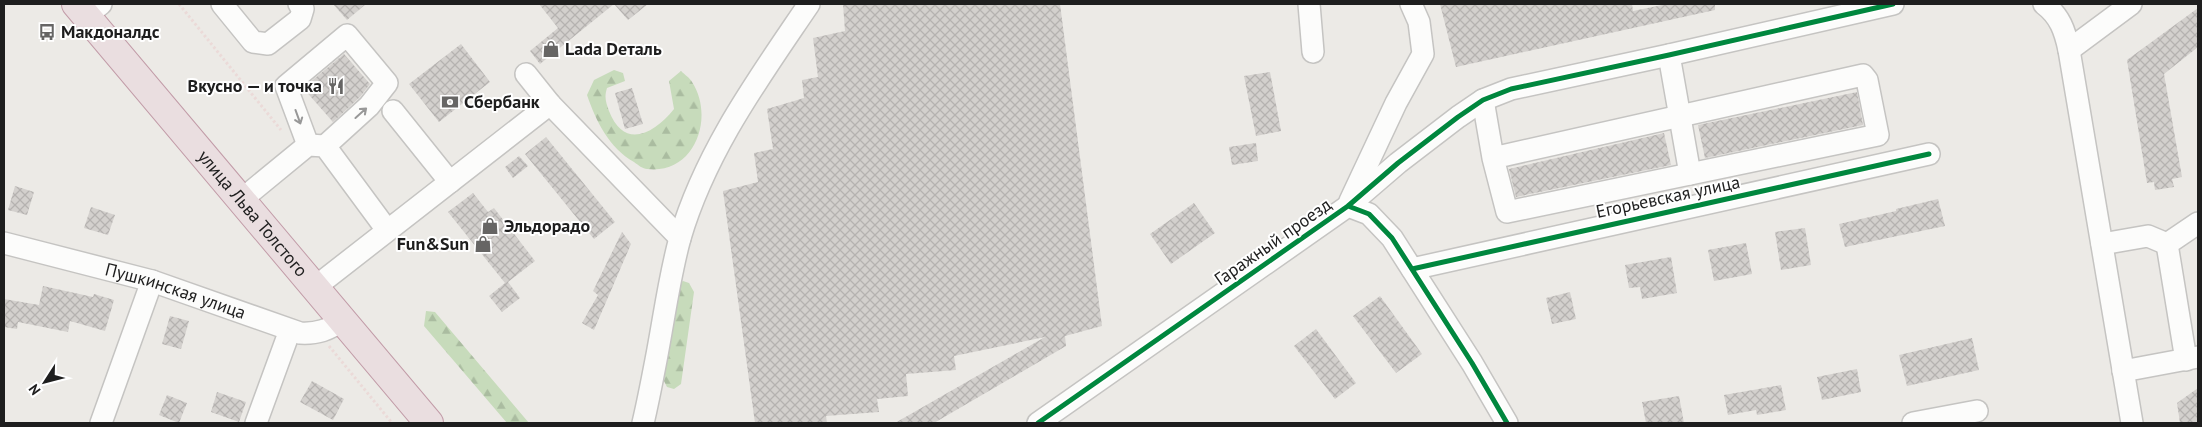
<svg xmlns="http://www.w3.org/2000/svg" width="2202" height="427" viewBox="0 0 2202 427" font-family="'PT Sans',sans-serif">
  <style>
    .forest { fill: url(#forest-firs) }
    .building { fill: url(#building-cross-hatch) }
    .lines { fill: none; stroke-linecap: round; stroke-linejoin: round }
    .minor-casing { stroke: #c5c4c2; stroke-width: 24 }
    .highway-casing { stroke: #c29ca8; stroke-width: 30 }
    .path { stroke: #ebdad8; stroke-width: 3; stroke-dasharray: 2.5 2.5; stroke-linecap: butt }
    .minor { stroke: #fcfcfb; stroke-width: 21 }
    .highway { stroke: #eadee0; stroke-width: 28 }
    .cycleway-casing { stroke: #fff; stroke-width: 8 }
    .cycleway { stroke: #00873e; stroke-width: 5 }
    .oneway { stroke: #989898 }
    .labels { text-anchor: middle; stroke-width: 4; stroke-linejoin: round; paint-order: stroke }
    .poi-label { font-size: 18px; font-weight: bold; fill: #1e1e1e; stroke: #fff; text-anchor: start }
    .street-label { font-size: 18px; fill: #1e1e1e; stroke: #fff }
  </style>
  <defs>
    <pattern id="forest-firs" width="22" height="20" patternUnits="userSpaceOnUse" patternTransform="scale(1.25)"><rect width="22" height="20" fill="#c7dbbb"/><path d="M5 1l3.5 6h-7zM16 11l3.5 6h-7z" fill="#aabca0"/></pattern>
    <pattern id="building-cross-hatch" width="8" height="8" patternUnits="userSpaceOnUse" patternTransform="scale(1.25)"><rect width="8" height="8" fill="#d3d0cd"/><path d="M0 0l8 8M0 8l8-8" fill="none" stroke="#b5b2b0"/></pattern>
  </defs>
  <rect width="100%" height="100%" fill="#eceae6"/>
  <!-- forest -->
  <path class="forest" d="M 614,70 L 623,73 L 625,81 L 607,88 C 604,98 606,102 609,111 C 624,150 654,134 674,109 L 669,81 L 681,71 C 685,75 690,78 692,82 C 715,117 695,175 647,169 C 643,169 638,165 634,162 C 609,148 596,121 587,95 L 594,80 Z
    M 683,281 L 689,283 L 694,292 L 681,384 L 674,389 L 667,387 L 664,381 L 674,287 Z
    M 426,311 L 435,312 L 529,423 L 507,423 L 424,326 Z"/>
  <!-- building -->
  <path class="building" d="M 333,4 L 366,4 L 347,20 Z
    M 539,4 L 614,4 L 540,64 L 530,51 L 558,28 Z
    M 614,4 L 648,4 L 628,20 Z
    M 843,4 L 1060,4 L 1102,326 L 1065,336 L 1066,346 L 934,423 L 895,423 L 1045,337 L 954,356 L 956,370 L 906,374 L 908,396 L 877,399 L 879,412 L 826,416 L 827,423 L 755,423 L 723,191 L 758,182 L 754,153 L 773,149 L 767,109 L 804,98 L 802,80 L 818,77 L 813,38 L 845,31 Z
    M 1440,4 L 1632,4 L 1633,11 L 1667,4 L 1715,4 L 1715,10 L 1456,67 Z
    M 2198,8 L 2198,47 L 2164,74 L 2182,177 L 2172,179 L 2174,187 L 2155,190 L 2154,182 L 2147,183 L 2127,60 Z
    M 461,44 L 490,82 L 439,122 L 409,84 Z
    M 344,54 L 370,84 L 360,97 L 333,122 L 303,88 Z
    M 1270,72 L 1281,131 L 1256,136 L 1244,76 Z
    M 632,88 L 643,124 L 625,129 L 615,93 Z
    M 1857,92 L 1863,125 L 1705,158 L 1698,125 Z
    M 1664,133 L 1671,165 L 1516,197 L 1509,169 Z
    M 546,137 L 615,222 L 594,239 L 525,154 Z
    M 1256,143 L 1258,161 L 1232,165 L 1229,147 Z
    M 519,156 L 528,166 L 513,178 L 505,167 Z
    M 15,186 L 34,192 L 27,215 L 8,210 Z
    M 473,193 L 488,212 L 494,208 L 535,261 L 508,282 L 520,298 L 502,312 L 489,296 L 505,283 L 448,212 Z
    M 1938,199 L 1945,226 L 1845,247 L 1839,224 L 1896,211 L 1896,209 Z
    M 1194,203 L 1215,233 L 1171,264 L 1150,234 Z
    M 91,207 L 115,215 L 108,235 L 84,228 Z
    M 1805,228 L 1811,265 L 1781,270 L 1775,232 Z
    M 622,232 L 631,244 L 594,330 L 582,323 L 598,295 L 593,291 Z
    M 1746,243 L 1752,274 L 1714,281 L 1708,250 Z
    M 1671,257 L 1677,293 L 1642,299 L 1640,287 L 1629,288 L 1625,265 Z
    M 43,286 L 93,297 L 94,294 L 114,300 L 105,331 L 70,321 L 68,332 L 18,322 L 17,329 L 4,327 L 4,299 L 39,305 Z
    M 1570,292 L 1576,319 L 1552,324 L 1546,298 Z
    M 1380,296 L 1422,354 L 1396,373 L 1353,316 Z
    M 170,316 L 189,321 L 181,349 L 162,344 Z
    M 1316,329 L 1356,383 L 1335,399 L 1294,346 Z
    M 1972,338 L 1979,370 L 1907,386 L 1899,355 Z
    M 1857,369 L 1861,392 L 1822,400 L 1817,377 Z
    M 312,381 L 344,399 L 333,420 L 300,402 Z
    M 1781,385 L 1786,410 L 1757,415 L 1756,410 L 1728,415 L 1724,395 Z
    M 2198,388 L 2198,423 L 2180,423 L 2177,403 Z
    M 217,392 L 246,402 L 239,422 L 211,412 Z
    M 167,395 L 187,403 L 179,423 L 159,415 Z
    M 1679,396 L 1684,423 L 1646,423 L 1642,402 Z"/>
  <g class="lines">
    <!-- minor casing -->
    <g class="minor-casing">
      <g id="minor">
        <path d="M 222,4 L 253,42 L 268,44 L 300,19 L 303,9 L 299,4"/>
        <path d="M 1309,4 L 1313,52"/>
        <path d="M 2044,4 C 2060,16 2065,31 2069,50 L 2132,423"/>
        <path d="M 86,16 L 101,4"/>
        <path d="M 2069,50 L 2131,4"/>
        <path d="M 1669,55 L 1690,174"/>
        <path d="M 526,74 L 550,104 L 680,238"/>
        <path d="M 1483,100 L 1493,158 L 1863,75 L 1867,80 L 1878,135 L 1507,212 L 1493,158"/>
        <path d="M 393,111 L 450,182"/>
        <path d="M 308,145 L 286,86 L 347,35 L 387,83 L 369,106 L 325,146"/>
        <path d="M 241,200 L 308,145 L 325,146 L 387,230"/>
        <path d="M 1350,201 L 1396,103 L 1423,54 L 1419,22 L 1411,4"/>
        <path d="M 1348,206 L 1398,163 L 1458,117 L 1483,100 L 1511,89 L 1669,55 L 1893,4"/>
        <path id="s1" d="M 4,243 L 152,281 L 300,333 C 317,334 329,330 342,320"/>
        <path d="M 2102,244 L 2148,236 L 2167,244"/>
        <path d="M 1412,269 L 1929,154"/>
        <path d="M 314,288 L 550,104"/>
        <path d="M 2186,360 L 2167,244 L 2198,223"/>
        <path d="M 2123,371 L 2198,357"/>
        <path d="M 101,423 L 152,281"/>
        <path d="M 256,423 L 290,330"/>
        <path d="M 643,423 C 648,402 652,381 656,360 C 664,319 669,278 680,238 C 706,150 759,78 809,4"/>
        <path d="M 1038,423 L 1348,206 L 1369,214 L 1392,238 L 1472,363 L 1507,423"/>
        <path d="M 1913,423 L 1977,411"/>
      </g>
    </g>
    <!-- highway casing -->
    <g class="highway-casing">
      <g id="highway">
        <path id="s2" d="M 76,4 L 429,423"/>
      </g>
    </g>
    <!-- path -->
    <path class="path" d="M 179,4 L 281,130
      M 329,346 L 392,423"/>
    <!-- minor -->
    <use href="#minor" class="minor"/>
    <!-- highway -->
    <use href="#highway" class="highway"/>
    <!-- cycleway casing -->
    <g class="cycleway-casing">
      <path id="cycleway" d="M 1348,206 L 1398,163 L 1458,117 L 1483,100 L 1511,89 L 1669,55 L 1893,4
        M 1412,269 L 1929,154
        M 1038,423 L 1348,206 L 1369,214 L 1392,238 L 1472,363 L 1507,423"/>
    </g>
    <!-- cycleway -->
    <use href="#cycleway" class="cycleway"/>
  </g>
  <!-- one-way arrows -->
  <defs><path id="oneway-shaft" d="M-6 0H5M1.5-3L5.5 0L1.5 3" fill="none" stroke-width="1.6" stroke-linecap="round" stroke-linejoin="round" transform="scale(1.25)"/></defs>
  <g class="oneway">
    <use href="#oneway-shaft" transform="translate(361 113) rotate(-42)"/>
    <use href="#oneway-shaft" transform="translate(298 117) rotate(70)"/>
  </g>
  <!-- icons -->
  <defs>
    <g id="bus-bare" transform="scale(1.35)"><path d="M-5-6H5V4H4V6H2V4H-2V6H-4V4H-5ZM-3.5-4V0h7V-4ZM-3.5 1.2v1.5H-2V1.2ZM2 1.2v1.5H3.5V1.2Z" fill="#666564" stroke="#fff" stroke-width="2.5" paint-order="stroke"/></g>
    <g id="shop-bare" transform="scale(1.35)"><path d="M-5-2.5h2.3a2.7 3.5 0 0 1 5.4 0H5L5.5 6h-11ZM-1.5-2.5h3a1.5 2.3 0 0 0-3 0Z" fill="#666564" stroke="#fff" stroke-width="2.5" paint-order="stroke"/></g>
    <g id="restaurant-bare" transform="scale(1.35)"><path d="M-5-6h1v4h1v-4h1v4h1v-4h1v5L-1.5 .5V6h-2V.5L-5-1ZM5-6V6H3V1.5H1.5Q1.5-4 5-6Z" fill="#666564" stroke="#fff" stroke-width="2.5" paint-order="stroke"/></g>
    <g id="bank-bare" transform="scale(1.35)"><path d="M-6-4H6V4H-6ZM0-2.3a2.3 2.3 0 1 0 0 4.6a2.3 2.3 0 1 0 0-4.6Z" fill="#666564" stroke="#fff" stroke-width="2.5" paint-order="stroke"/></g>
  </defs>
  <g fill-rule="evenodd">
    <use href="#bus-bare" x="47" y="32"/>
    <use href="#shop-bare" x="551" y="49"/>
    <use href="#restaurant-bare" x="336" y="86"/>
    <use href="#bank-bare" x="450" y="102"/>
    <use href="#shop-bare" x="490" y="226"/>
    <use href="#shop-bare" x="483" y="244"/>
  </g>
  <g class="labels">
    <!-- poi labels -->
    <g class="poi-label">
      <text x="61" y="38">Макдоналдс</text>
      <text x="565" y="55">Lada Dеталь</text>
      <text x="322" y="92" text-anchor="end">Вкусно — и точка</text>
      <text x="464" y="108">Сбербанк</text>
      <text x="504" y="232">Эльдорадо</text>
      <text x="469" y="250" text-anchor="end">Fun&amp;Sun</text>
    </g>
    <!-- street labels -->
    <g class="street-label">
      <text transform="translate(1668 197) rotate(-12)" y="6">Егорьевская улица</text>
      <text dy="6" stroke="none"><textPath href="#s2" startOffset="274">улица Льва Толстого</textPath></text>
      <text transform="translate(1273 242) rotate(-35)" y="6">Гаражный проезд</text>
      <text dy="6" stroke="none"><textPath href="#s1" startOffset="178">Пушкинская улица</textPath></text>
    </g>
  </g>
  <!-- border -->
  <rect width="2202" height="427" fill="none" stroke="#1e1e1e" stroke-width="10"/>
  <!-- north arrow -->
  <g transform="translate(45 382) rotate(234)" stroke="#ffffff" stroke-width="4" paint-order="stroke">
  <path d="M0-4L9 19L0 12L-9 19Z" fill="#1e1e1e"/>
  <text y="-8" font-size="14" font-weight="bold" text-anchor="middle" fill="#1e1e1e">N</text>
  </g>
</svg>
